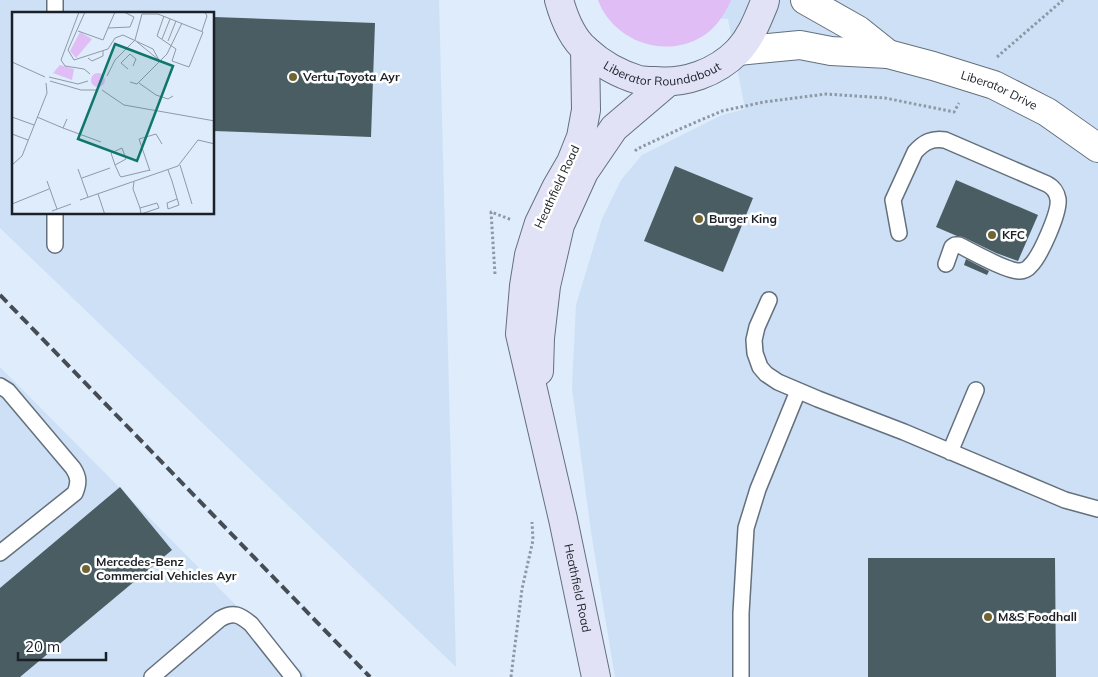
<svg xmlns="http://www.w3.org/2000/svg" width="1098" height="677" viewBox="0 0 1098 677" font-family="Mulish,sans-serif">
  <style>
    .built { fill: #cde0f5; fill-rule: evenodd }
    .green { fill: #e0bdf4 }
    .building { fill: #4a5d63 }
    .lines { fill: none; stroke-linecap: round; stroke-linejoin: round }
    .service-casing { stroke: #64707d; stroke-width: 18 }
    .minor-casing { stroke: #64707d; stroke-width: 30 }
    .secondary-casing { stroke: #64707d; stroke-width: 30 }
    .path { stroke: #8e98a4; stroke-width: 3; stroke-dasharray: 2.5 2.5; stroke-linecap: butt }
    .service { stroke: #fff; stroke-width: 15 }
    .minor { stroke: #fff; stroke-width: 28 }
    .secondary { stroke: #e2e2f6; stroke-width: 28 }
    .rail { stroke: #454c54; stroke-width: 4; stroke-dasharray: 10 5; stroke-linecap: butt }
    .poi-dot { fill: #706532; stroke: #fff; stroke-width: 2 }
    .labels { text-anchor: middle; stroke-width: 5; stroke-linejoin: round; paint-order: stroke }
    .street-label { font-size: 12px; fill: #1b2026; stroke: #fff }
    .poi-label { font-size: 12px; font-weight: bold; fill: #1b2026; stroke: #fff; text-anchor: start }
    .inset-road { fill: none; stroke: #909aa6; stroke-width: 1 }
    .view { fill: #0f766e; fill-opacity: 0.15; stroke: #0f766e; stroke-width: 2.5 }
    .inset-edge { fill: none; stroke: #1b2026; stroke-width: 2.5 }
  </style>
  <rect width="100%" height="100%" fill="#deecfc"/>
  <!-- built -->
  <path class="built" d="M 0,0 L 439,0 L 456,667 L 0,228 ZM 14,14 L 214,14 L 214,214 L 14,214 Z
    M 668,0 L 1098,0 L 1098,677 L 615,677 L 591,532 L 572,388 L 576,305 L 602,219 L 621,180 L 642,155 L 722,115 L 745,109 L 728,19 L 705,17 Z
    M 0,367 L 307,677 L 0,677 Z"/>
  <!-- green -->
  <path class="green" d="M 598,0 L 731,0 C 725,14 716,28 703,36 C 665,60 613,41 598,0 Z"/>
  <!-- building -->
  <path class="building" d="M 214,17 L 375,23 L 371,137 L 214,131 Z
    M 675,166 L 753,198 L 723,272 L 644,241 Z
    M 956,180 L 1038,215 L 1018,261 L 996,253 L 963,237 L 957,236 L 936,227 Z
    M 966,259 L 989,271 L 987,275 L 964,265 Z
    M 120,487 L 172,550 L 20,677 L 0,677 L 0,588 Z
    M 868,558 L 1055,558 L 1056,677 L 868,677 Z"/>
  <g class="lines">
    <!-- service casing -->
    <g class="service-casing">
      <path id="service" d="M 55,14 L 55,0
        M 899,233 L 893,200 L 915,152 C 924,142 932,138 945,140 L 1047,184 C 1053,187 1057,193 1058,199 C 1060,212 1040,257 1030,266 C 1028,269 1023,271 1020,271 C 1008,272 971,251 959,245 L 955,245 L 952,247 L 946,264
        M 55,245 L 55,214
        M 769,300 L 757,327 L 754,340 L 755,353 L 760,367 L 766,374 L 778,382 L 818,399 L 904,432 L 1065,500 L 1098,509
        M 0,386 L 8,391 L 73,468 C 79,477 79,483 75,493 L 0,553
        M 950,452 L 976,390
        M 152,677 L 220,619 C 234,611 240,615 251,624 L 293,677
        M 741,677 L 741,613 L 746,528 L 758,489 L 798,391"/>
    </g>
    <!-- minor casing -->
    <g class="minor-casing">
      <g id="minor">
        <path d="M 805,0 L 858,30 L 888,54"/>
        <path id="s1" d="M 738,51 L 800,45 L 831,51 L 888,54 L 933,66 L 994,85 L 1047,112 L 1098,148"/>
      </g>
    </g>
    <!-- secondary casing -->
    <g class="secondary-casing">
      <g id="secondary">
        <path id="s2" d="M 559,0 C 564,18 572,38 586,50 C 601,64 619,74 639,80 C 644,81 649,81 654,81 C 685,84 716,73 738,51 C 751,37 757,21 764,4 L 765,0"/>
        <path id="s3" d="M 585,49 L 586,110 L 581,137 L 571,162 L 556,188 L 539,223 L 529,255 L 524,286 L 520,334 L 563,519 L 596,677"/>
        <path d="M 539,371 L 540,338 L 546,286 L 560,225 L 584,172 L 614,128 L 668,82"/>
      </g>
    </g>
    <!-- path -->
    <path class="path" d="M 997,57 L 1063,0
      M 635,151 L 637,149 L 682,128 L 722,111 L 764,102 L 826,94 L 885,98 L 954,112 L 959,103
      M 495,274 L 491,212 L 512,220
      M 511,677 L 522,589 L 533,540 L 532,522"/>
    <!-- service -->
    <use href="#service" class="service"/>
    <!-- minor -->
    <use href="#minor" class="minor"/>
    <!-- secondary -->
    <use href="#secondary" class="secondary"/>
    <!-- rail -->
    <path class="rail" d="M 0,295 L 370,677"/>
  </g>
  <!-- markers -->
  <g class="poi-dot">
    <circle cx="293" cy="77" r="5"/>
    <circle cx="699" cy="219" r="5"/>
    <circle cx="992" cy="235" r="5"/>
    <circle cx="86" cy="569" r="5"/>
    <circle cx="988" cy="617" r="5"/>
  </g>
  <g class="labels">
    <!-- street labels -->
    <g class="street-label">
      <text dy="4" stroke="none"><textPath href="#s2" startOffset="142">Liberator Roundabout</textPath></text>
      <text dy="4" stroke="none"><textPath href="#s1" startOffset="268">Liberator Drive</textPath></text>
      <text transform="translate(557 187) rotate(-65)" y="4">Heathfield Road</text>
      <text dy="4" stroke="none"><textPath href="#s3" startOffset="558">Heathfield Road</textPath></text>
    </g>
    <!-- poi labels -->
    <g class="poi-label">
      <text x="303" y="81">Vertu Toyota Ayr</text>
      <text x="709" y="223">Burger King</text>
      <text x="1002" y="239">KFC</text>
      <text x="96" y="566">Mercedes-Benz<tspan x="96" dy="14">Commercial Vehicles Ayr</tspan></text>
      <text x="998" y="621">M&amp;S Foodhall</text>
    </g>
  </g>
  <!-- overview -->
  <g transform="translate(12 12)">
    <rect width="202" height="202" fill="#deecfc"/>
    <path d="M 68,20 L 80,27 L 64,46 L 58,39 ZM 48,53 L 62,57 L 60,68 L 41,61 ZM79 68a7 7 0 1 1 14 0a7 7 0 1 1-14 0Z" fill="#e0bdf4"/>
    <path class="inset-road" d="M 67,0 L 49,48 L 53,54 L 72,57 L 78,62M 73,0 L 56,38 L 62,48 L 96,37 L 103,26 L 111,23 L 141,37 L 147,48M 130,2 L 146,2 L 191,20 L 177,55 L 160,49 L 164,37 L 145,24 L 152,4M 96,16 L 103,0M 66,19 L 91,28 L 96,16 L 118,15 L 122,5 L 112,0M 190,19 L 195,4 L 193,0M 150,27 L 158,7M 156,29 L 164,9M 125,30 L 147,48M 76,46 L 80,49 L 91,44 L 91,39M 0,50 L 33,65M 116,57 L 109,51 L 118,42 L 124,47 L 121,54M 95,64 L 103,48 L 123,28 L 130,2M 37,65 L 66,72 L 76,69M 38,69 L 69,78 L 84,78M 118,70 L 125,72 L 155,42 L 170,11M 127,71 L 144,83 L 156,87 L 161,84M 90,78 L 112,93 L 203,109M 0,105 L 22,113M 25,105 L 51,116 L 55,107M 51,116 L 89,130M 0,122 L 16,128M 0,153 L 10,144 L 35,81 L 34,71M 103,153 L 114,147 L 110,136 L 99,141 L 103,153 L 108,164 L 109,165 L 138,158M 168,153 L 180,192M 66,157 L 76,185M 156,158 L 160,169 L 167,193 L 156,197 L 155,191 L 165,187M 138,159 L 127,127 L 144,122 L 150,132M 70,166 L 98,156M 35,169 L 45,197M 122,170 L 121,177 L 128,196 L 145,191 L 147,196 L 129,202 L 128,196M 86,182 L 93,203M 68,188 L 166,154 L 186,128 L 203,132M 0,192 L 37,177M 40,199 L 59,192"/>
    <path class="view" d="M 103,32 L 161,54 L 125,149 L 66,127 Z"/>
    <rect width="202" height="202" class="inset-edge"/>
  </g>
  <!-- scale -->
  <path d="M18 652v8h88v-8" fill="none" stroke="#1b2026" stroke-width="2.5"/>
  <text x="25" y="652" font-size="15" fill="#1b2026" stroke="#ffffff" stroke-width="4" paint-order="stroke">20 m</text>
</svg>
